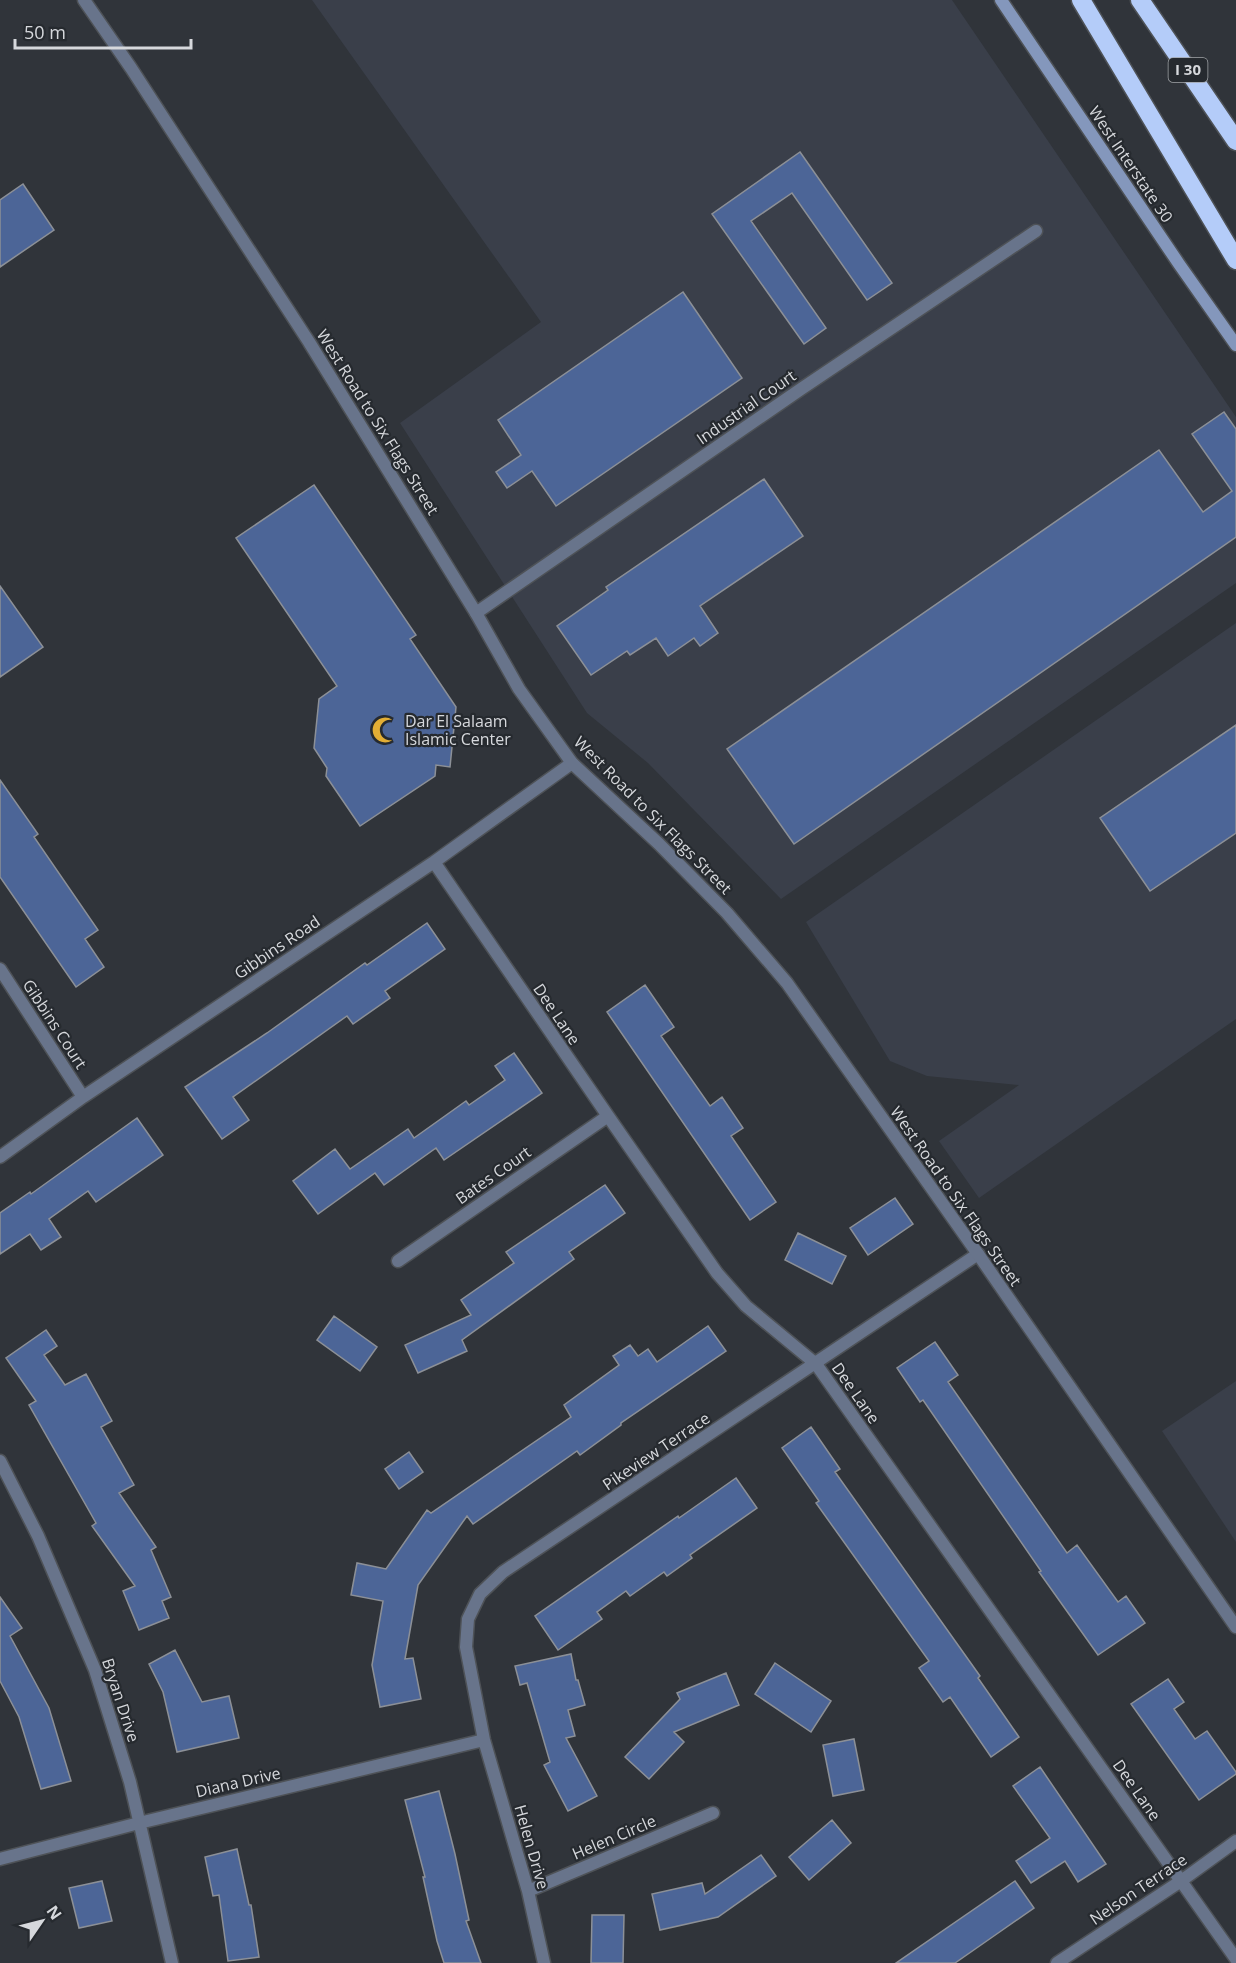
<svg xmlns="http://www.w3.org/2000/svg" width="1236" height="1963" viewBox="0 0 1236 1963" font-family="'Open Sans',sans-serif">
  <style>
    .built { fill: #3a3f4a }
    .building { fill: #4c6597; stroke: #8c9097; stroke-width: 1.5 }
    .lines { fill: none; stroke-linecap: round; stroke-linejoin: round }
    .minor-casing { stroke: #4e5257; stroke-width: 15 }
    .tertiary-casing { stroke: #4e5257; stroke-width: 15 }
    .secondary-casing { stroke: #4e5257; stroke-width: 15 }
    .motorway-casing { stroke: #4e5257; stroke-width: 21 }
    .minor { stroke: #68748b; stroke-width: 12 }
    .tertiary { stroke: #68748b; stroke-width: 12 }
    .secondary { stroke: #8497bc; stroke-width: 12 }
    .motorway { stroke: #b4ccf9; stroke-width: 18 }
    .labels { text-anchor: middle; stroke-width: 4.5; stroke-linejoin: round; paint-order: stroke }
    .shield { fill: #262a2f; stroke: #a1a4a8; stroke-width: 1.5 }
    .shield-label { font-size: 15px; font-weight: bold; fill: #d6d8dc }
    .street-label { font-size: 16px; fill: #d6d8dc; stroke: #262a2f }
    .poi-label { font-size: 16px; fill: #d6d8dc; stroke: #262a2f; text-anchor: start }
  </style>
  <rect width="100%" height="100%" fill="#30343a"/>
  <!-- built -->
  <path class="built" d="M 312,0 L 952,0 L 1236,417 L 1236,583 L 781,899 L 648,763 L 587,713 L 400,423 L 541,322 Z
    M 1236,623 L 1236,1019 L 979,1198 L 939,1141 L 1019,1085 L 927,1076 L 890,1061 L 806,922 Z
    M 1236,1381 L 1236,1542 L 1162,1431 Z"/>
  <!-- building -->
  <path class="building" d="M 800,152 L 892,283 L 867,300 L 792,193 L 751,221 L 826,328 L 804,344 L 712,214 Z
    M 23,184 L 54,230 L 0,267 L 0,200 Z
    M 683,292 L 742,378 L 556,506 L 532,471 L 507,488 L 496,472 L 521,455 L 498,420 Z
    M 1224,412 L 1236,429 L 1236,537 L 794,844 L 727,749 L 1159,450 L 1203,512 L 1232,491 L 1192,434 Z
    M 764,479 L 803,536 L 700,606 L 718,633 L 700,646 L 694,638 L 668,656 L 656,638 L 630,655 L 627,651 L 591,675 L 557,626 L 608,590 L 606,587 Z
    M 314,485 L 416,635 L 410,639 L 456,707 L 450,767 L 436,765 L 435,776 L 360,826 L 326,776 L 327,768 L 314,748 L 319,699 L 337,686 L 236,538 Z
    M 0,586 L 43,647 L 0,677 Z
    M 1236,725 L 1236,833 L 1150,891 L 1100,818 Z
    M 0,780 L 38,834 L 34,837 L 98,930 L 85,939 L 104,967 L 76,987 L 0,877 Z
    M 427,923 L 445,949 L 385,991 L 390,998 L 353,1024 L 347,1016 L 233,1097 L 249,1120 L 222,1139 L 185,1087 L 267,1033 L 365,963 L 367,965 Z
    M 645,985 L 674,1027 L 661,1036 L 710,1106 L 722,1097 L 743,1128 L 731,1136 L 776,1202 L 750,1220 L 607,1012 Z
    M 514,1053 L 542,1093 L 444,1160 L 436,1148 L 384,1185 L 375,1173 L 318,1214 L 293,1181 L 335,1149 L 350,1169 L 408,1129 L 414,1138 L 466,1101 L 469,1105 L 505,1080 L 495,1066 Z
    M 137,1118 L 163,1155 L 96,1202 L 88,1191 L 49,1219 L 61,1237 L 41,1250 L 30,1234 L 0,1254 L 0,1213 L 30,1192 L 31,1194 Z
    M 605,1185 L 625,1213 L 569,1252 L 574,1259 L 462,1340 L 467,1351 L 418,1373 L 405,1345 L 471,1315 L 461,1300 L 514,1263 L 506,1252 Z
    M 895,1198 L 913,1224 L 868,1255 L 850,1228 Z
    M 798,1233 L 846,1256 L 832,1284 L 785,1260 Z
    M 334,1316 L 377,1347 L 360,1371 L 317,1340 Z
    M 708,1326 L 726,1351 L 621,1423 L 621,1425 L 580,1455 L 577,1451 L 473,1524 L 467,1516 L 418,1585 L 405,1659 L 413,1658 L 421,1699 L 380,1707 L 372,1665 L 383,1601 L 351,1595 L 357,1563 L 386,1569 L 427,1510 L 431,1513 L 571,1417 L 564,1405 L 619,1365 L 613,1356 L 630,1345 L 638,1356 L 648,1349 L 657,1362 Z
    M 46,1330 L 57,1346 L 44,1355 L 65,1385 L 86,1374 L 112,1421 L 101,1427 L 134,1485 L 119,1493 L 156,1547 L 151,1550 L 171,1597 L 162,1601 L 169,1618 L 139,1630 L 123,1591 L 135,1586 L 92,1526 L 96,1523 L 29,1405 L 36,1401 L 6,1358 Z
    M 935,1342 L 958,1375 L 948,1382 L 1067,1553 L 1077,1545 L 1118,1602 L 1126,1596 L 1145,1623 L 1098,1655 L 1039,1572 L 1041,1571 L 923,1400 L 920,1402 L 897,1368 Z
    M 811,1427 L 840,1469 L 835,1472 L 980,1676 L 978,1678 L 1019,1737 L 991,1757 L 950,1697 L 943,1702 L 919,1668 L 929,1661 L 816,1503 L 819,1501 L 782,1448 Z
    M 409,1452 L 423,1472 L 399,1489 L 385,1469 Z
    M 736,1478 L 757,1508 L 690,1555 L 692,1558 L 667,1576 L 664,1572 L 630,1596 L 626,1591 L 597,1612 L 602,1619 L 558,1650 L 535,1616 L 678,1516 L 679,1518 Z
    M 0,1597 L 22,1628 L 10,1636 L 49,1708 L 71,1781 L 41,1789 L 19,1717 L 0,1681 Z
    M 175,1650 L 202,1702 L 229,1696 L 239,1738 L 177,1752 L 163,1692 L 149,1664 Z
    M 571,1654 L 576,1680 L 578,1680 L 585,1705 L 568,1710 L 575,1736 L 566,1738 L 597,1796 L 568,1811 L 544,1765 L 550,1762 L 527,1683 L 520,1685 L 515,1666 Z
    M 775,1663 L 831,1701 L 811,1732 L 755,1694 Z
    M 726,1673 L 739,1705 L 674,1732 L 684,1742 L 649,1779 L 625,1757 L 680,1699 L 677,1693 Z
    M 1168,1679 L 1184,1702 L 1174,1709 L 1195,1739 L 1207,1731 L 1236,1772 L 1236,1774 L 1199,1800 L 1131,1704 Z
    M 854,1739 L 864,1790 L 833,1796 L 823,1745 Z
    M 1040,1767 L 1106,1864 L 1078,1882 L 1065,1861 L 1031,1883 L 1016,1861 L 1050,1838 L 1013,1786 Z
    M 439,1791 L 455,1854 L 469,1920 L 466,1921 L 481,1963 L 444,1963 L 437,1941 L 423,1877 L 425,1877 L 405,1800 Z
    M 832,1820 L 851,1843 L 809,1880 L 789,1857 Z
    M 237,1849 L 249,1905 L 251,1905 L 259,1957 L 228,1961 L 219,1895 L 213,1896 L 205,1857 Z
    M 761,1855 L 776,1876 L 718,1917 L 660,1930 L 652,1894 L 702,1883 L 705,1894 Z
    M 102,1881 L 112,1921 L 79,1928 L 69,1888 Z
    M 1015,1881 L 1034,1908 L 991,1938 L 955,1963 L 896,1963 Z
    M 592,1915 L 624,1915 L 623,1963 L 591,1963 Z"/>
  <g class="lines">
    <!-- minor casing -->
    <g class="minor-casing">
      <path id="minor" d="M 476,613 L 801,389 L 1036,231
        M 434,862 L 608,1116 L 717,1273 L 746,1306 L 816,1364 L 1236,1959
        M 0,969 L 83,1097
        M 0,1157 L 83,1097 L 434,862 L 572,763
        M 398,1261 L 608,1116
        M 0,1461 L 38,1536 L 95,1670 L 130,1782 L 172,1963
        M 0,1859 L 139,1823 L 484,1740
        M 528,1891 L 713,1813
        M 544,1963 L 528,1891 L 484,1740 L 466,1647 L 468,1619 L 480,1594 L 503,1572 L 978,1254
        M 1057,1963 L 1181,1881 L 1236,1841"/>
    </g>
    <!-- tertiary casing -->
    <g class="tertiary-casing">
      <path id="tertiary" d="M 84,0 L 131,68 L 309,342 L 476,613 L 519,689 L 572,763 L 659,844 L 727,913 L 787,983 L 978,1254 L 1236,1627"/>
    </g>
    <!-- secondary casing -->
    <g class="secondary-casing">
      <path id="secondary" d="M 1001,0 L 1179,264 L 1236,345"/>
    </g>
    <!-- motorway casing -->
    <g class="motorway-casing">
      <path id="motorway" d="M 1081,0 L 1236,260
        M 1140,0 L 1236,141"/>
    </g>
    <!-- minor -->
    <use href="#minor" class="minor"/>
    <!-- tertiary -->
    <use href="#tertiary" class="tertiary"/>
    <!-- secondary -->
    <use href="#secondary" class="secondary"/>
    <!-- motorway -->
    <use href="#motorway" class="motorway"/>
  </g>
  <!-- icons -->
  <defs>
    <g id="mosque-bare" transform="scale(2.07)"><path d="M3.5-4.9A6 6 0 1 0 3.5 4.9A5 5 0 1 1 3.5-4.9Z" fill="#e3ae35" stroke="#262a2f" stroke-width="2.5" paint-order="stroke"/></g>
  </defs>
  <g fill-rule="evenodd">
    <use href="#mosque-bare" x="385" y="730"/>
  </g>
  <g class="labels">
    <!-- shield labels -->
    <rect class="shield" x="1168.5" y="58" width="39" height="24" rx="4.5"/>
    <g class="shield-label">
      <text x="1188" y="75">I 30</text>
    </g>
    <!-- street labels -->
    <g class="street-label">
      <text transform="translate(1131 164) rotate(56)" y="6">West Interstate 30</text>
      <text transform="translate(746 407) rotate(-35)" y="6">Industrial Court</text>
      <text transform="translate(378 422) rotate(58)" y="6">West Road to Six Flags Street</text>
      <text transform="translate(653 815) rotate(45)" y="6">West Road to Six Flags Street</text>
      <text transform="translate(277 947) rotate(-34)" y="6">Gibbins Road</text>
      <text transform="translate(557 1014) rotate(56)" y="6">Dee Lane</text>
      <text transform="translate(55 1024) rotate(57)" y="6">Gibbins Court</text>
      <text transform="translate(493 1175) rotate(-35)" y="6">Bates Court</text>
      <text transform="translate(956 1196) rotate(55)" y="6">West Road to Six Flags Street</text>
      <text transform="translate(856 1393) rotate(55)" y="6">Dee Lane</text>
      <text transform="translate(656 1451) rotate(-34)" y="6">Pikeview Terrace</text>
      <text transform="translate(121 1700) rotate(72)" y="6">Bryan Drive</text>
      <text transform="translate(238 1782) rotate(-13)" y="6">Diana Drive</text>
      <text transform="translate(1137 1790) rotate(55)" y="6">Dee Lane</text>
      <text transform="translate(614 1837) rotate(-23)" y="6">Helen Circle</text>
      <text transform="translate(532 1847) rotate(74)" y="6">Helen Drive</text>
      <text transform="translate(1138 1889) rotate(-34)" y="6">Nelson Terrace</text>
    </g>
    <!-- poi labels -->
    <g class="poi-label">
      <text x="405" y="727">Dar El Salaam<tspan x="405" dy="18">Islamic Center</tspan></text>
    </g>
  </g>
  <!-- north arrow -->
  <g transform="translate(42 1921) rotate(55)" stroke="#262a2f" stroke-width="4.5" paint-order="stroke">
  <path d="M0-4.5L10 22L0 15L-10 22Z" fill="#d6d8dc"/>
  <text y="-9" font-size="16" font-weight="bold" text-anchor="middle" fill="#d6d8dc">N</text>
  </g>
  <!-- scale -->
  <path d="M15 39v9h176v-9" fill="none" stroke="#d6d8dc" stroke-width="3"/>
  <text x="24" y="39" font-size="18" fill="#d6d8dc" stroke="#262a2f" stroke-width="4.5" paint-order="stroke">50 m</text>
</svg>
